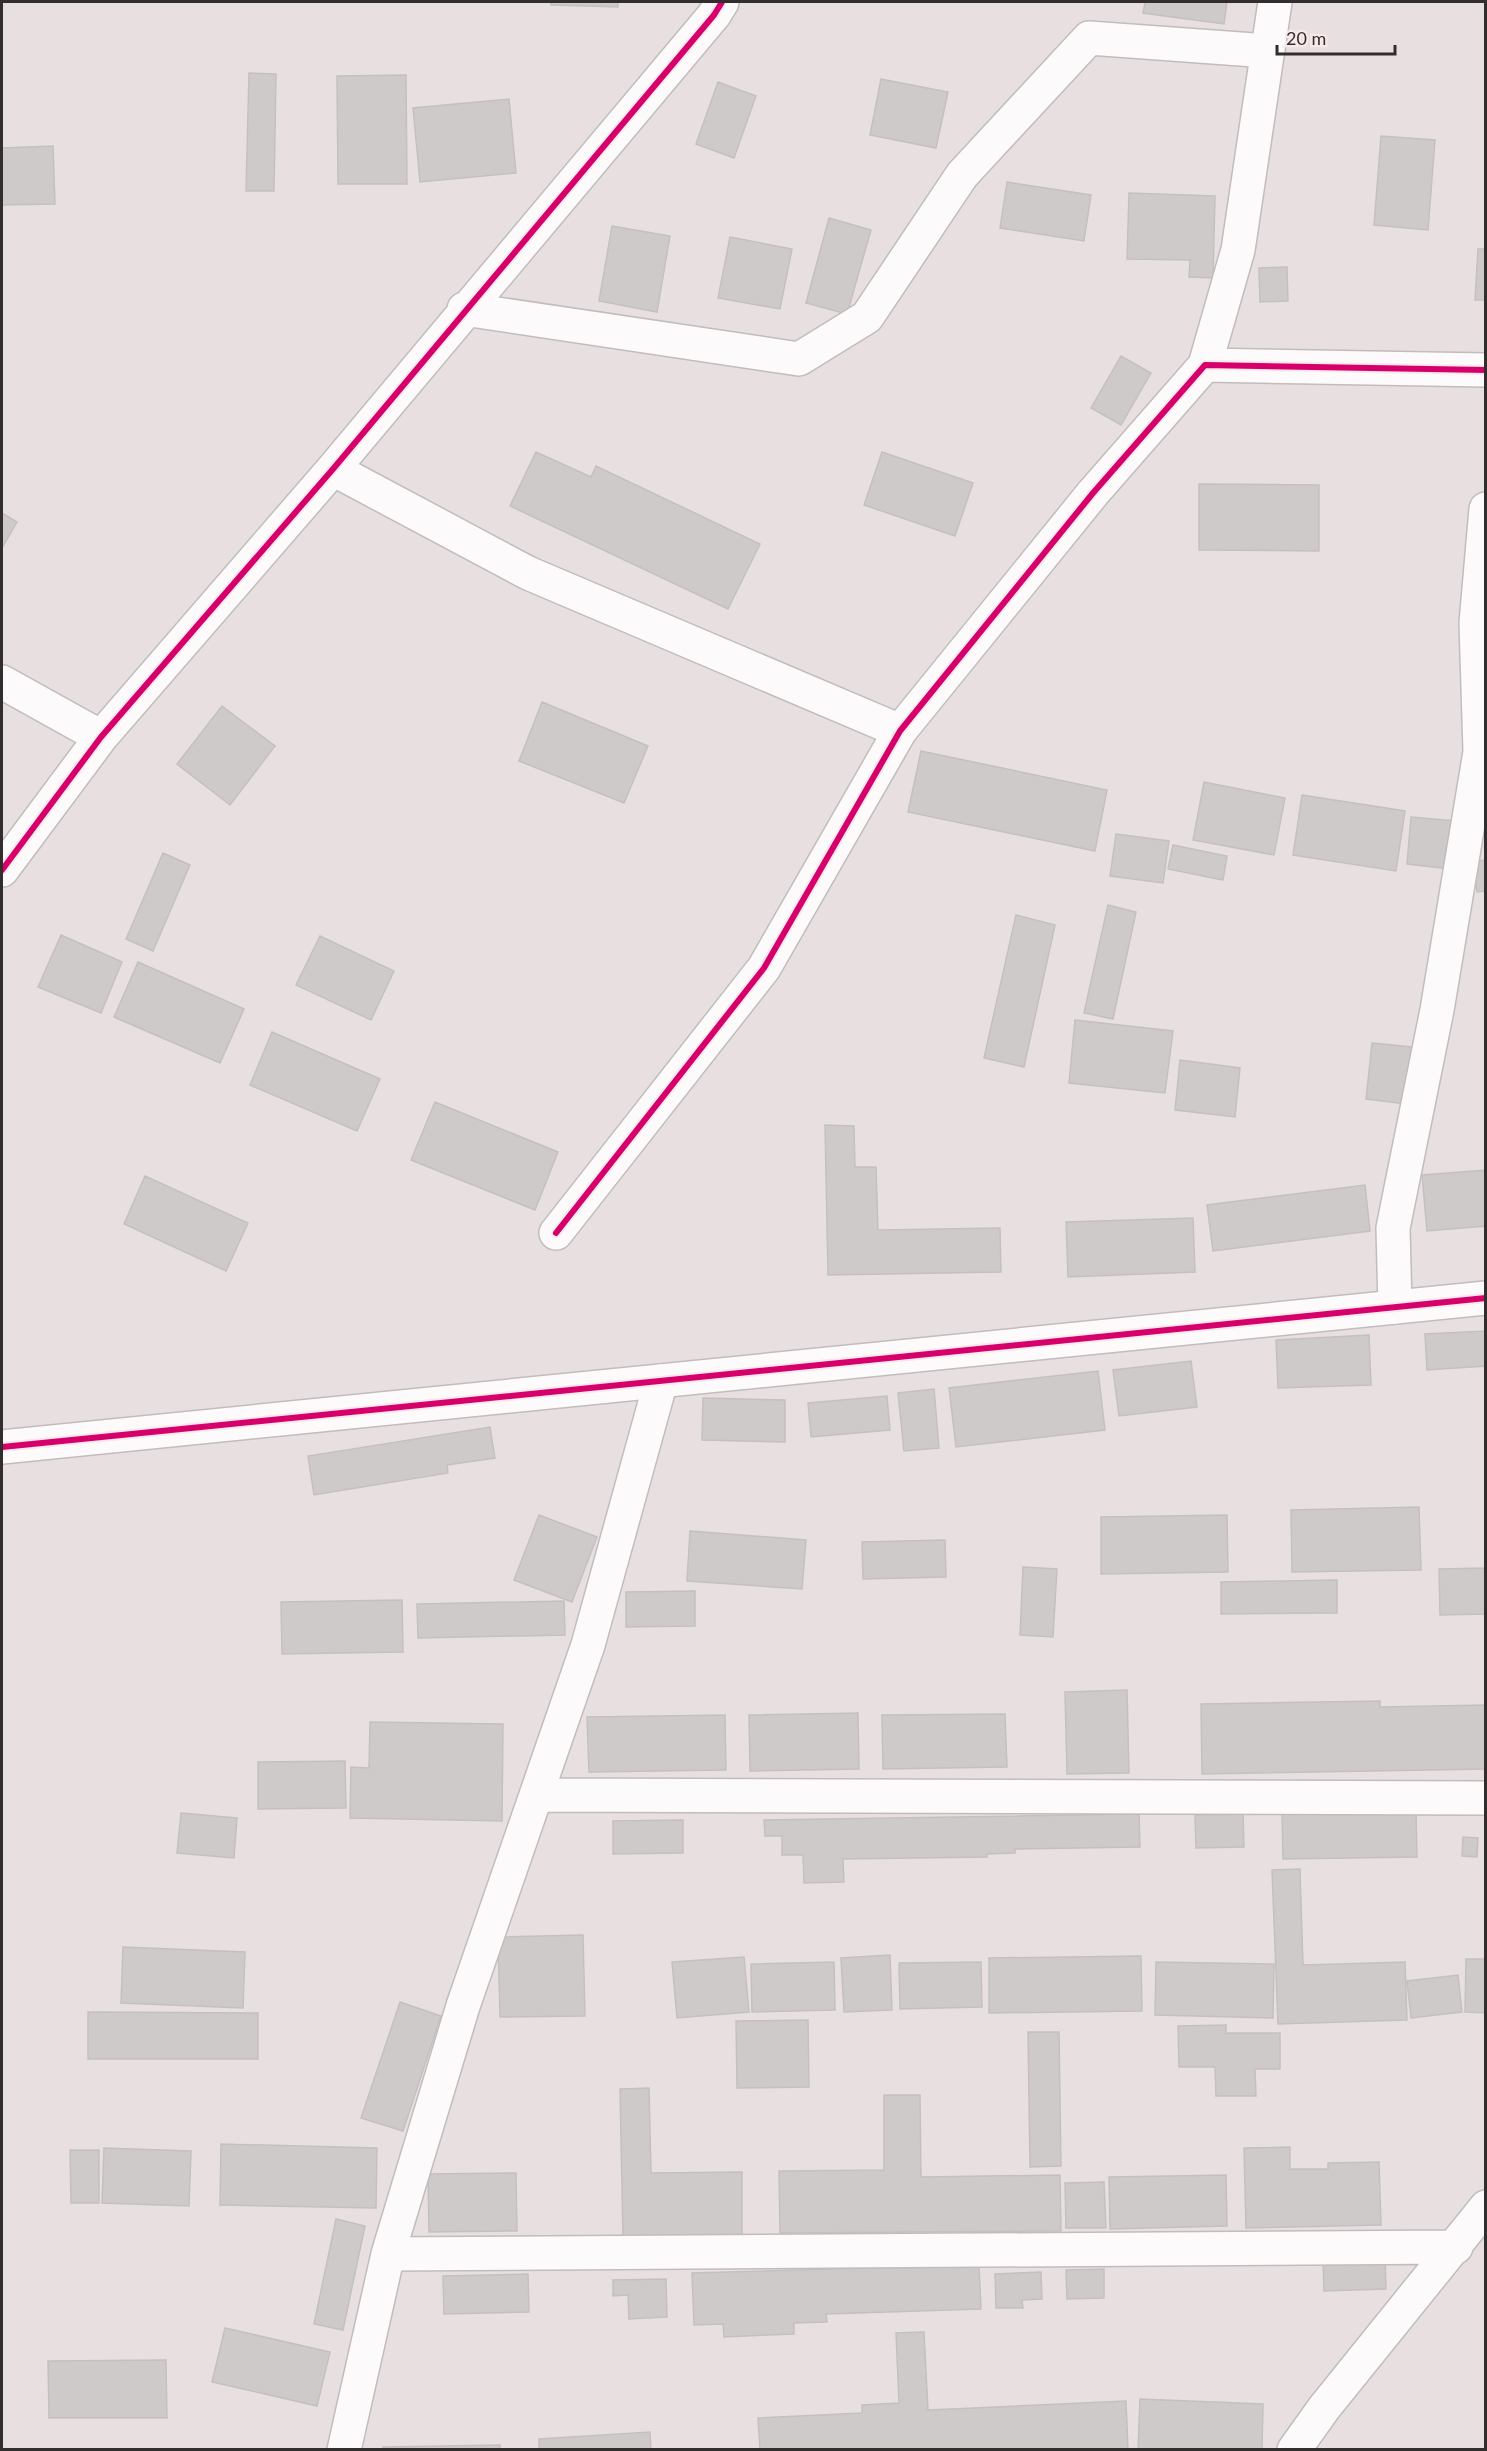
<svg xmlns="http://www.w3.org/2000/svg" width="1487" height="2451" viewBox="0 0 1487 2451" font-family="Lato,sans-serif">
  <style>
    .building { fill: #cfcaca; stroke: #c5c0c0; stroke-width: 1.5 }
    .lines { fill: none; stroke-linecap: round; stroke-linejoin: round }
    .minor-casing { stroke: #c2bcbc; stroke-width: 36 }
    .tertiary-casing { stroke: #c2bcbc; stroke-width: 36 }
    .minor { stroke: #fcfafa; stroke-width: 33 }
    .tertiary { stroke: #fcfafa; stroke-width: 33 }
    .cycleway-casing { stroke: #f8e9ea; stroke-width: 10 }
    .cycleway { stroke: #d6006c; stroke-width: 6 }
  </style>
  <rect width="100%" height="100%" fill="#e8e0e0"/>
  <!-- building -->
  <path class="building" d="M 551,2 L 618,2 L 618,7 L 551,5 Z
    M 1145,2 L 1227,2 L 1224,24 L 1143,13 Z
    M 249,73 L 276,74 L 274,191 L 246,191 Z
    M 406,75 L 407,184 L 338,184 L 337,76 Z
    M 881,79 L 948,92 L 936,148 L 870,135 Z
    M 718,82 L 756,96 L 734,158 L 696,144 Z
    M 509,99 L 516,173 L 420,182 L 413,108 Z
    M 1381,136 L 1435,140 L 1428,230 L 1374,225 Z
    M 53,146 L 55,204 L 2,205 L 2,148 Z
    M 1007,182 L 1091,195 L 1084,241 L 1000,228 Z
    M 1129,193 L 1215,196 L 1213,278 L 1189,277 L 1190,260 L 1127,259 Z
    M 829,218 L 871,230 L 847,314 L 806,303 Z
    M 612,226 L 670,236 L 657,312 L 599,301 Z
    M 730,237 L 792,249 L 780,309 L 718,298 Z
    M 1478,249 L 1486,249 L 1486,300 L 1475,300 Z
    M 1287,267 L 1288,301 L 1260,302 L 1259,268 Z
    M 1121,356 L 1151,373 L 1121,425 L 1091,408 Z
    M 536,452 L 591,477 L 596,466 L 760,544 L 728,609 L 510,506 Z
    M 882,452 L 973,483 L 955,536 L 864,505 Z
    M 1199,484 L 1319,485 L 1319,551 L 1199,550 Z
    M 2,513 L 17,522 L 2,548 Z
    M 542,702 L 648,746 L 624,803 L 519,761 Z
    M 222,706 L 275,746 L 230,805 L 177,764 Z
    M 921,751 L 1107,790 L 1095,851 L 908,812 Z
    M 1204,782 L 1285,798 L 1274,855 L 1193,840 Z
    M 1302,795 L 1405,811 L 1396,871 L 1293,855 Z
    M 1411,817 L 1455,821 L 1450,869 L 1407,864 Z
    M 1116,834 L 1169,841 L 1163,883 L 1110,876 Z
    M 1173,845 L 1227,856 L 1223,880 L 1168,869 Z
    M 163,853 L 190,865 L 153,951 L 126,939 Z
    M 1486,860 L 1486,891 L 1477,892 L 1473,861 Z
    M 1108,905 L 1136,912 L 1113,1019 L 1084,1013 Z
    M 1016,915 L 1055,925 L 1024,1067 L 984,1058 Z
    M 61,935 L 122,962 L 101,1013 L 38,987 Z
    M 320,936 L 394,971 L 371,1020 L 296,985 Z
    M 138,962 L 244,1009 L 220,1063 L 114,1017 Z
    M 1075,1020 L 1173,1031 L 1165,1093 L 1069,1083 Z
    M 272,1032 L 380,1079 L 357,1131 L 250,1085 Z
    M 1372,1043 L 1412,1047 L 1406,1104 L 1366,1099 Z
    M 1180,1060 L 1240,1068 L 1235,1117 L 1175,1110 Z
    M 435,1102 L 558,1152 L 535,1210 L 411,1160 Z
    M 825,1125 L 854,1126 L 855,1167 L 876,1167 L 878,1230 L 1000,1228 L 1001,1272 L 828,1275 Z
    M 1486,1170 L 1486,1226 L 1427,1231 L 1422,1175 Z
    M 145,1176 L 248,1223 L 226,1271 L 124,1224 Z
    M 1365,1185 L 1370,1231 L 1213,1251 L 1207,1205 Z
    M 1193,1218 L 1195,1272 L 1068,1277 L 1066,1222 Z
    M 1486,1331 L 1486,1366 L 1427,1370 L 1425,1334 Z
    M 1369,1335 L 1371,1385 L 1278,1388 L 1276,1340 Z
    M 1191,1361 L 1197,1407 L 1119,1416 L 1113,1370 Z
    M 1098,1371 L 1105,1430 L 956,1447 L 949,1388 Z
    M 934,1389 L 939,1448 L 904,1451 L 898,1393 Z
    M 887,1396 L 890,1430 L 811,1437 L 808,1403 Z
    M 703,1398 L 785,1400 L 785,1442 L 702,1440 Z
    M 490,1427 L 495,1458 L 447,1465 L 448,1473 L 314,1495 L 308,1456 Z
    M 1419,1507 L 1421,1570 L 1292,1572 L 1291,1510 Z
    M 539,1515 L 597,1537 L 572,1602 L 514,1580 Z
    M 1227,1515 L 1228,1572 L 1101,1574 L 1101,1517 Z
    M 690,1531 L 806,1540 L 802,1589 L 687,1581 Z
    M 945,1540 L 946,1577 L 863,1579 L 862,1542 Z
    M 1023,1567 L 1057,1569 L 1053,1637 L 1020,1635 Z
    M 1486,1568 L 1486,1614 L 1440,1615 L 1439,1569 Z
    M 1337,1580 L 1337,1613 L 1221,1614 L 1221,1582 Z
    M 695,1591 L 695,1626 L 626,1627 L 626,1592 Z
    M 402,1600 L 403,1652 L 282,1654 L 281,1602 Z
    M 564,1601 L 565,1635 L 418,1638 L 417,1604 Z
    M 1127,1690 L 1129,1773 L 1067,1774 L 1065,1692 Z
    M 1380,1701 L 1380,1707 L 1486,1705 L 1486,1769 L 1202,1774 L 1201,1704 Z
    M 858,1713 L 859,1769 L 750,1771 L 749,1715 Z
    M 1005,1714 L 1007,1767 L 883,1769 L 882,1715 Z
    M 725,1715 L 726,1770 L 589,1772 L 587,1717 Z
    M 370,1722 L 503,1724 L 502,1821 L 350,1818 L 351,1767 L 369,1768 Z
    M 345,1761 L 346,1808 L 258,1809 L 258,1762 Z
    M 1416,1810 L 1417,1857 L 1283,1859 L 1282,1812 Z
    M 181,1813 L 237,1818 L 234,1858 L 177,1853 Z
    M 1139,1814 L 1140,1847 L 1015,1849 L 1015,1853 L 987,1854 L 987,1857 L 843,1859 L 844,1882 L 804,1883 L 803,1855 L 782,1855 L 782,1836 L 765,1836 L 764,1820 Z
    M 1243,1814 L 1244,1847 L 1196,1848 L 1195,1815 Z
    M 683,1820 L 683,1853 L 613,1854 L 613,1821 Z
    M 1463,1837 L 1478,1838 L 1477,1857 L 1462,1856 Z
    M 1300,1869 L 1303,1965 L 1405,1962 L 1407,2020 L 1278,2024 L 1272,1870 Z
    M 583,1935 L 585,2016 L 500,2017 L 498,1937 Z
    M 123,1947 L 245,1952 L 243,2008 L 121,2003 Z
    M 890,1955 L 892,2010 L 844,2012 L 841,1958 Z
    M 1141,1956 L 1142,2011 L 989,2013 L 989,1958 Z
    M 744,1957 L 749,2012 L 677,2018 L 672,1962 Z
    M 1466,1959 L 1486,1959 L 1486,2013 L 1465,2012 Z
    M 834,1962 L 835,2010 L 752,2012 L 751,1964 Z
    M 981,1962 L 982,2007 L 900,2009 L 899,1963 Z
    M 1156,1962 L 1274,1964 L 1273,2018 L 1155,2015 Z
    M 1458,1975 L 1462,2012 L 1411,2018 L 1407,1981 Z
    M 400,2002 L 441,2016 L 403,2131 L 361,2118 Z
    M 88,2012 L 258,2013 L 258,2059 L 88,2059 Z
    M 808,2020 L 809,2087 L 737,2088 L 736,2021 Z
    M 1226,2025 L 1226,2033 L 1280,2033 L 1280,2069 L 1255,2069 L 1256,2096 L 1216,2096 L 1215,2067 L 1179,2067 L 1178,2026 Z
    M 1028,2032 L 1059,2032 L 1061,2166 L 1030,2167 Z
    M 649,2088 L 651,2173 L 742,2172 L 742,2235 L 623,2237 L 620,2089 Z
    M 884,2095 L 920,2095 L 921,2177 L 1060,2175 L 1061,2231 L 780,2233 L 779,2171 L 884,2170 Z
    M 221,2144 L 377,2148 L 376,2208 L 220,2205 Z
    M 1290,2147 L 1290,2169 L 1328,2169 L 1328,2163 L 1379,2162 L 1381,2225 L 1246,2228 L 1244,2148 Z
    M 104,2148 L 191,2151 L 189,2206 L 102,2203 Z
    M 70,2150 L 99,2150 L 99,2203 L 71,2203 Z
    M 516,2173 L 517,2231 L 429,2232 L 428,2174 Z
    M 1226,2175 L 1227,2226 L 1110,2229 L 1109,2177 Z
    M 1104,2182 L 1106,2228 L 1066,2228 L 1065,2183 Z
    M 336,2219 L 365,2226 L 343,2330 L 314,2324 Z
    M 1385,2257 L 1386,2289 L 1324,2291 L 1323,2259 Z
    M 979,2265 L 981,2309 L 826,2314 L 827,2322 L 794,2323 L 794,2334 L 724,2337 L 723,2324 L 694,2325 L 692,2273 Z
    M 1104,2269 L 1104,2298 L 1067,2299 L 1066,2270 Z
    M 1041,2272 L 1042,2299 L 1022,2300 L 1023,2308 L 996,2308 L 995,2274 Z
    M 528,2274 L 529,2312 L 444,2314 L 443,2276 Z
    M 666,2279 L 667,2317 L 629,2319 L 628,2295 L 613,2296 L 613,2280 Z
    M 225,2328 L 330,2352 L 317,2406 L 212,2382 Z
    M 924,2332 L 928,2410 L 1126,2401 L 1128,2450 L 760,2450 L 758,2418 L 862,2413 L 862,2405 L 899,2403 L 896,2333 Z
    M 166,2360 L 167,2418 L 49,2418 L 48,2361 Z
    M 1140,2399 L 1263,2404 L 1262,2450 L 1138,2450 Z
    M 650,2432 L 651,2450 L 539,2450 L 539,2439 Z
    M 500,2445 L 500,2450 L 383,2450 L 383,2447 Z"/>
  <g class="lines">
    <!-- minor casing -->
    <g class="minor-casing">
      <path id="minor" d="M 464,309 L 799,359 L 867,317 L 962,175 L 1089,38 L 1268,51
        M 1205,365 L 1238,250 L 1275,2
        M 333,469 L 528,573 L 900,731
        M 2,682 L 101,737
        M 2,870 L 101,737 L 333,469 L 714,15 L 722,2
        M 556,1233 L 764,968 L 900,731 L 1093,493 L 1205,365 L 1486,370
        M 1395,1307 L 1393,1228 L 1437,1010 L 1480,752 L 1476,623 L 1486,509
        M 536,1795 L 1486,1798
        M 388,2254 L 1456,2247
        M 344,2450 L 388,2254 L 463,2006 L 588,1645 L 661,1381
        M 1294,2450 L 1324,2408 L 1486,2207"/>
    </g>
    <!-- tertiary casing -->
    <g class="tertiary-casing">
      <path id="tertiary" d="M 2,1447 L 1486,1298"/>
    </g>
    <!-- minor -->
    <use href="#minor" class="minor"/>
    <!-- tertiary -->
    <use href="#tertiary" class="tertiary"/>
    <!-- cycleway casing -->
    <g class="cycleway-casing">
      <path id="cycleway" d="M 2,870 L 101,737 L 333,469 L 714,15 L 722,2
        M 556,1233 L 764,968 L 900,731 L 1093,493 L 1205,365 L 1486,370
        M 2,1447 L 1486,1298"/>
    </g>
    <!-- cycleway -->
    <use href="#cycleway" class="cycleway"/>
  </g>
  <!-- border -->
  <rect width="1487" height="2451" fill="none" stroke="#332e2e" stroke-width="6"/>
  <!-- scale -->
  <path d="M1277 45v9h118v-9" fill="none" stroke="#332e2e" stroke-width="3"/>
  <text x="1286" y="45" font-size="18" fill="#332e2e" stroke="#f8e9ea" stroke-width="4.5" paint-order="stroke">20 m</text>
</svg>
